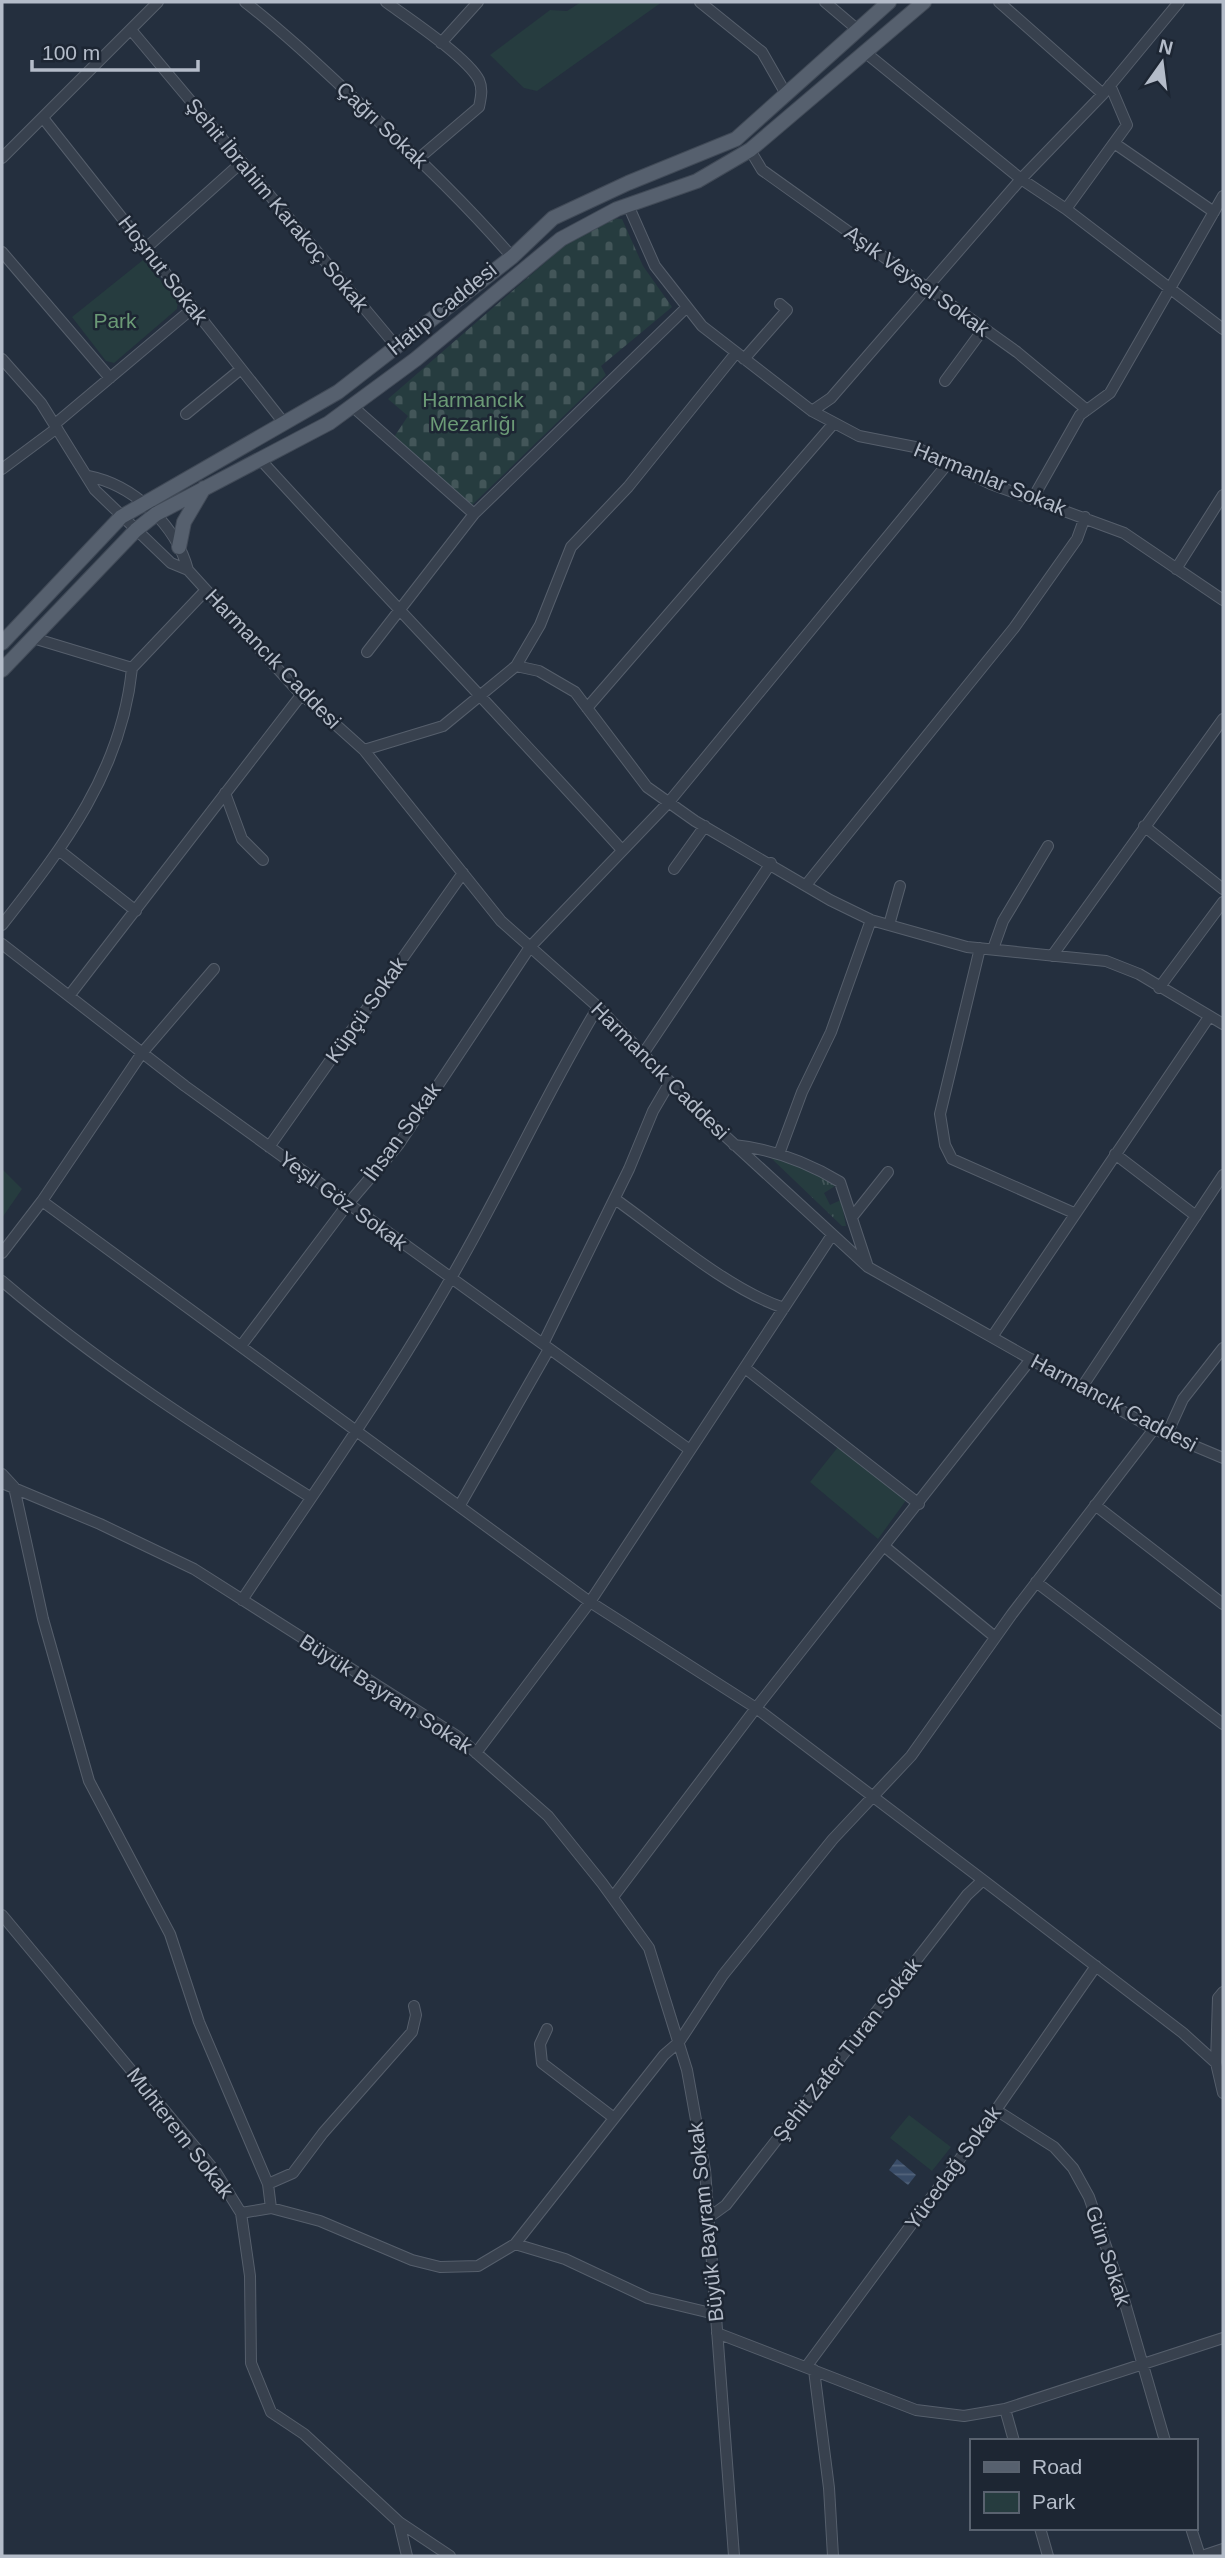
<svg xmlns="http://www.w3.org/2000/svg" width="1225" height="2558" viewBox="0 0 1225 2558" font-family="Helvetica,sans-serif">
  <style>
    .grass { fill: url(#grass-tufts) }
    .cemetery { fill: url(#cemetery-stones) }
    .green { fill: #263c3f }
    .water { fill: url(#water-rules) }
    .lines { fill: none; stroke-linecap: round; stroke-linejoin: round }
    .minor-casing { stroke: #565f6c; stroke-width: 12 }
    .major-casing { stroke: #414a57; stroke-width: 16 }
    .minor { stroke: #38414e; stroke-width: 10 }
    .major { stroke: #56606e; stroke-width: 14 }
    .labels { text-anchor: middle; stroke-width: 5; stroke-linejoin: round; paint-order: stroke }
    .street-label { font-size: 21px; fill: #b4bcc9; stroke: #1d2633 }
    .park-label { font-size: 21px; fill: #6b9a76; stroke: #1d2633 }
  </style>
  <defs>
    <pattern id="grass-tufts" width="24" height="20" patternUnits="userSpaceOnUse" patternTransform="scale(1.75)"><rect width="24" height="20" fill="#263c3f"/><path d="M3 7l-1-3M5 7V3M7 7l1-3M15 17l-1-3M17 17v-4M19 17l1-3" fill="none" stroke="#435659"/></pattern>
    <pattern id="cemetery-stones" width="16" height="16" patternUnits="userSpaceOnUse" patternTransform="scale(1.75)"><rect width="16" height="16" fill="#263c3f"/><path d="M2 7V4a2 2 0 0 1 4 0v3zM10 15v-3a2 2 0 0 1 4 0v3z" fill="#435659"/></pattern>
    <pattern id="water-rules" width="6" height="5" patternUnits="userSpaceOnUse" patternTransform="scale(1.75)"><rect width="6" height="5" fill="#394c67"/><path d="M0 2.5h6" fill="none" stroke="#53647b"/></pattern>
  </defs>
  <rect width="100%" height="100%" fill="#242f3e"/>
  <!-- grass -->
  <path class="grass" d="M 770,1157 L 822,1175 L 835,1186 L 824,1193 L 830,1205 L 841,1200 L 846,1226 L 842,1226 Z"/>
  <!-- cemetery -->
  <path class="cemetery" d="M 609,218 L 622,219 L 643,266 L 672,307 L 601,366 L 606,375 L 472,505 L 394,437 L 408,416 L 388,399 L 570,241 Z"/>
  <!-- green -->
  <path class="green" d="M 581,2 L 662,2 L 537,91 L 524,88 L 490,55 L 550,10 L 567,11 Z
    M 143,260 L 178,300 L 177,309 L 114,363 L 106,361 L 72,317 Z
    M 2,1169 L 22,1189 L 2,1218 Z
    M 838,1447 L 907,1499 L 878,1539 L 810,1482 Z
    M 909,2115 L 951,2147 L 932,2171 L 890,2138 Z"/>
  <!-- water -->
  <path class="water" d="M 897,2159 L 916,2175 L 908,2185 L 889,2170 Z"/>
  <g class="lines">
    <!-- minor casing -->
    <g class="minor-casing">
      <path id="minor" d="M 245,2 C 290,37 331,77 373,116 C 421,161 468,206 512,257
        M 386,2 C 408,18 467,57 479,80 C 483,89 481,97 479,107 L 418,159
        M 700,2 L 762,52 L 786,94
        M 825,2 L 858,30
        M 999,2 L 1103,94 L 1179,2
        M 132,31 L 396,346
        M 441,43 L 478,2
        M 866,53 L 1021,179 L 1066,209 L 1223,329
        M 43,118 L 284,423
        M 1114,143 L 1214,212
        M 750,150 L 762,170 L 1017,352 L 1087,410
        M 2,158 L 158,2
        M 628,205 L 655,266 L 702,326 L 812,411 L 859,436 L 915,447 L 991,484 L 1124,533 L 1223,600
        M 1066,209 L 1127,125 L 1110,85
        M 146,248 L 242,162
        M 2,252 L 110,378
        M 2,359 L 41,403 L 95,490 L 171,563 L 188,570 L 296,689 L 364,750 L 501,921 L 598,1007 L 698,1111 L 868,1267 L 1154,1429 L 1223,1458
        M 744,359 L 787,310 L 780,304
        M 945,381 L 984,328
        M 352,406 L 474,514
        M 812,411 L 831,398 L 1021,179 L 1103,94
        M 186,414 L 241,369
        M 55,424 L 193,308
        M 259,458 C 379,590 503,718 622,850
        M 2,469 L 57,428
        M 88,476 C 134,485 176,525 188,570
        M 1033,498 L 1080,415 L 1110,393 L 1223,196
        M 1176,569 L 1223,495
        M 33,638 L 132,668 L 206,590
        M 367,652 L 474,514 L 687,307
        M 516,666 L 539,671 L 575,692 L 647,787 L 695,821 L 830,900 L 871,920 L 967,947 L 1106,961 L 1139,974 L 1223,1024
        M 587,708 L 834,423
        M 364,750 L 443,726 L 516,666 L 540,625 L 571,547 L 628,487 L 736,353
        M 225,793 L 242,839 L 263,860
        M 1144,826 L 1223,889
        M 60,851 L 136,911
        M 674,869 L 705,826
        M 806,885 L 1014,628 L 1077,539 L 1085,517
        M 2,925 C 64,846 122,771 132,668
        M 889,925 L 900,886
        M 2,944 L 185,1086 L 690,1450
        M 980,948 L 940,1114 L 945,1145 L 952,1159 L 1074,1213
        M 993,949 L 1003,921 L 1048,846
        M 1052,956 L 1223,719
        M 1159,988 L 1223,902
        M 69,996 L 302,694
        M 643,1054 L 771,863
        M 734,1145 C 773,1149 807,1162 840,1182 L 868,1267
        M 269,1147 L 463,873
        M 779,1154 L 802,1092 L 831,1032 L 871,920
        M 1115,1154 L 1196,1216
        M 615,1199 C 663,1233 729,1290 784,1308
        M 42,1201 L 590,1602 L 756,1708 L 983,1880 L 1183,2033 L 1216,2063 L 1223,2093
        M 853,1216 L 888,1172
        M 2,1253 L 42,1201 L 142,1053 L 214,969
        M 2,1281 C 98,1363 203,1430 310,1497
        M 992,1337 L 1209,1017
        M 543,1344 L 629,1169 L 653,1111 L 670,1082
        M 241,1346 L 347,1205 L 399,1144 L 530,947 L 669,802 L 949,462
        M 745,1368 L 919,1504
        M 1082,1387 L 1223,1175
        M 1167,1434 L 1183,1399 L 1223,1348
        M 2,1474 L 14,1487 L 43,1619 L 89,1781 L 170,1934 L 199,2022 L 268,2184 L 271,2208
        M 2,1483 L 100,1524 L 194,1569 L 457,1736 L 548,1816 L 602,1883 L 649,1948 L 687,2070 L 705,2170 L 734,2556
        M 460,1505 L 549,1349
        M 1095,1505 L 1223,1604
        M 885,1547 L 995,1637
        M 1036,1582 L 1223,1724
        M 242,1600 C 313,1494 388,1389 451,1278 C 503,1189 545,1095 598,1007
        M 476,1753 L 590,1602 L 832,1235
        M 613,1897 L 756,1708 L 1031,1359
        M 2,1915 L 215,2171 L 241,2213 L 250,2276 L 251,2363 L 271,2412 L 304,2434 L 399,2522 L 450,2556
        M 547,2029 L 540,2044 L 542,2063 L 614,2118
        M 1216,2063 L 1218,1998 L 1223,1992
        M 996,2110 L 1054,2147 L 1073,2168 L 1089,2197 L 1122,2293 L 1165,2441
        M 268,2184 L 293,2173 L 323,2133 L 412,2032 L 416,2015 L 414,2006
        M 241,2213 L 271,2208 L 320,2221 L 412,2260 L 440,2267 L 478,2266 L 515,2244 L 664,2055 L 679,2042 L 723,1975 L 833,1839 L 911,1756 L 1012,1614 L 1154,1429
        M 708,2218 L 726,2205 L 967,1895 L 983,1880
        M 515,2244 L 565,2259 L 648,2298 L 715,2314
        M 717,2333 L 916,2410 L 964,2416 L 1005,2409 L 1223,2338
        M 806,2367 L 996,2110 L 1096,1966
        M 814,2370 L 829,2488 L 833,2556
        M 1005,2409 L 1014,2441
        M 399,2522 L 407,2556
        M 1040,2528 L 1048,2556
        M 1191,2528 L 1200,2556
        M 1202,2556 L 1223,2549"/>
    </g>
    <!-- major casing -->
    <g class="major-casing">
      <path id="major" d="M 179,547 L 184,522 L 204,488
        M 2,643 L 121,517 L 338,392 L 512,257 L 553,218 L 628,183 L 736,139 L 889,2
        M 2,670 L 136,530 L 156,514 L 329,423 L 416,359 L 561,239 L 617,209 L 697,181 L 750,150 L 924,2"/>
    </g>
    <!-- minor -->
    <use href="#minor" class="minor"/>
    <!-- major -->
    <use href="#major" class="major"/>
  </g>
  <g class="labels">
    <!-- street labels -->
    <g class="street-label">
      <text transform="translate(382 125) rotate(43)" y="7">Çağrı Sokak</text>
      <text transform="translate(277 205) rotate(50)" y="7">Şehit İbrahim Karakoç Sokak</text>
      <text transform="translate(163 270) rotate(52)" y="7">Hoşnut Sokak</text>
      <text transform="translate(917 281) rotate(36)" y="7">Aşık Veysel Sokak</text>
      <text transform="translate(442 309) rotate(-39)" y="7">Hatıp Caddesi</text>
      <text transform="translate(990 479) rotate(22)" y="7">Harmanlar Sokak</text>
      <text transform="translate(273 659) rotate(46)" y="7">Harmancık Caddesi</text>
      <text transform="translate(366 1010) rotate(-55)" y="7">Küpçü Sokak</text>
      <text transform="translate(660 1071) rotate(45)" y="7">Harmancık Caddesi</text>
      <text transform="translate(402 1132) rotate(-54)" y="7">İhsan Sokak</text>
      <text transform="translate(343 1201) rotate(36)" y="7">Yeşil Göz Sokak</text>
      <text transform="translate(1114 1403) rotate(28)" y="7">Harmancık Caddesi</text>
      <text transform="translate(386 1694) rotate(33)" y="7">Büyük Bayram Sokak</text>
      <text transform="translate(847 2050) rotate(-52)" y="7">Şehit Zafer Turan Sokak</text>
      <text transform="translate(180 2133) rotate(52)" y="7">Muhterem Sokak</text>
      <text transform="translate(953 2168) rotate(-54)" y="7">Yücedağ Sokak</text>
      <text transform="translate(706 2222) rotate(-96)" y="7">Büyük Bayram Sokak</text>
      <text transform="translate(1108 2256) rotate(72)" y="7">Gün Sokak</text>
    </g>
    <!-- park labels -->
    <g class="park-label">
      <text x="115" y="328">Park</text>
      <text x="473" y="407">Harmancık<tspan x="473" dy="24">Mezarlığı</tspan></text>
    </g>
  </g>
  <!-- border -->
  <rect width="1225" height="2558" fill="none" stroke="#b4bcc9" stroke-width="7"/>
  <!-- legend -->
  <rect x="970" y="2439" width="228" height="91" fill="#1d2633" stroke="#59626f" stroke-width="2"/>
  <rect x="984" y="2462" width="35" height="10" fill="#56606e" stroke="#59626f" stroke-width="2"/>
  <text x="1032" y="2474" font-size="21" fill="#b4bcc9">Road</text>
  <rect x="984" y="2492" width="35" height="21" fill="#263c3f" stroke="#59626f" stroke-width="2"/>
  <text x="1032" y="2509" font-size="21" fill="#b4bcc9">Park</text>
  <!-- north arrow -->
  <g transform="translate(1162 63) rotate(14)" stroke="#1d2633" stroke-width="5" paint-order="stroke">
  <path d="M0-5L12 26L0 18L-12 26Z" fill="#b4bcc9"/>
  <text y="-10" font-size="19" font-weight="bold" text-anchor="middle" fill="#b4bcc9">N</text>
  </g>
  <!-- scale -->
  <path d="M32 60v10h166v-10" fill="none" stroke="#b4bcc9" stroke-width="3.5"/>
  <text x="42" y="60" font-size="21" fill="#b4bcc9" stroke="#1d2633" stroke-width="5" paint-order="stroke">100 m</text>
</svg>
